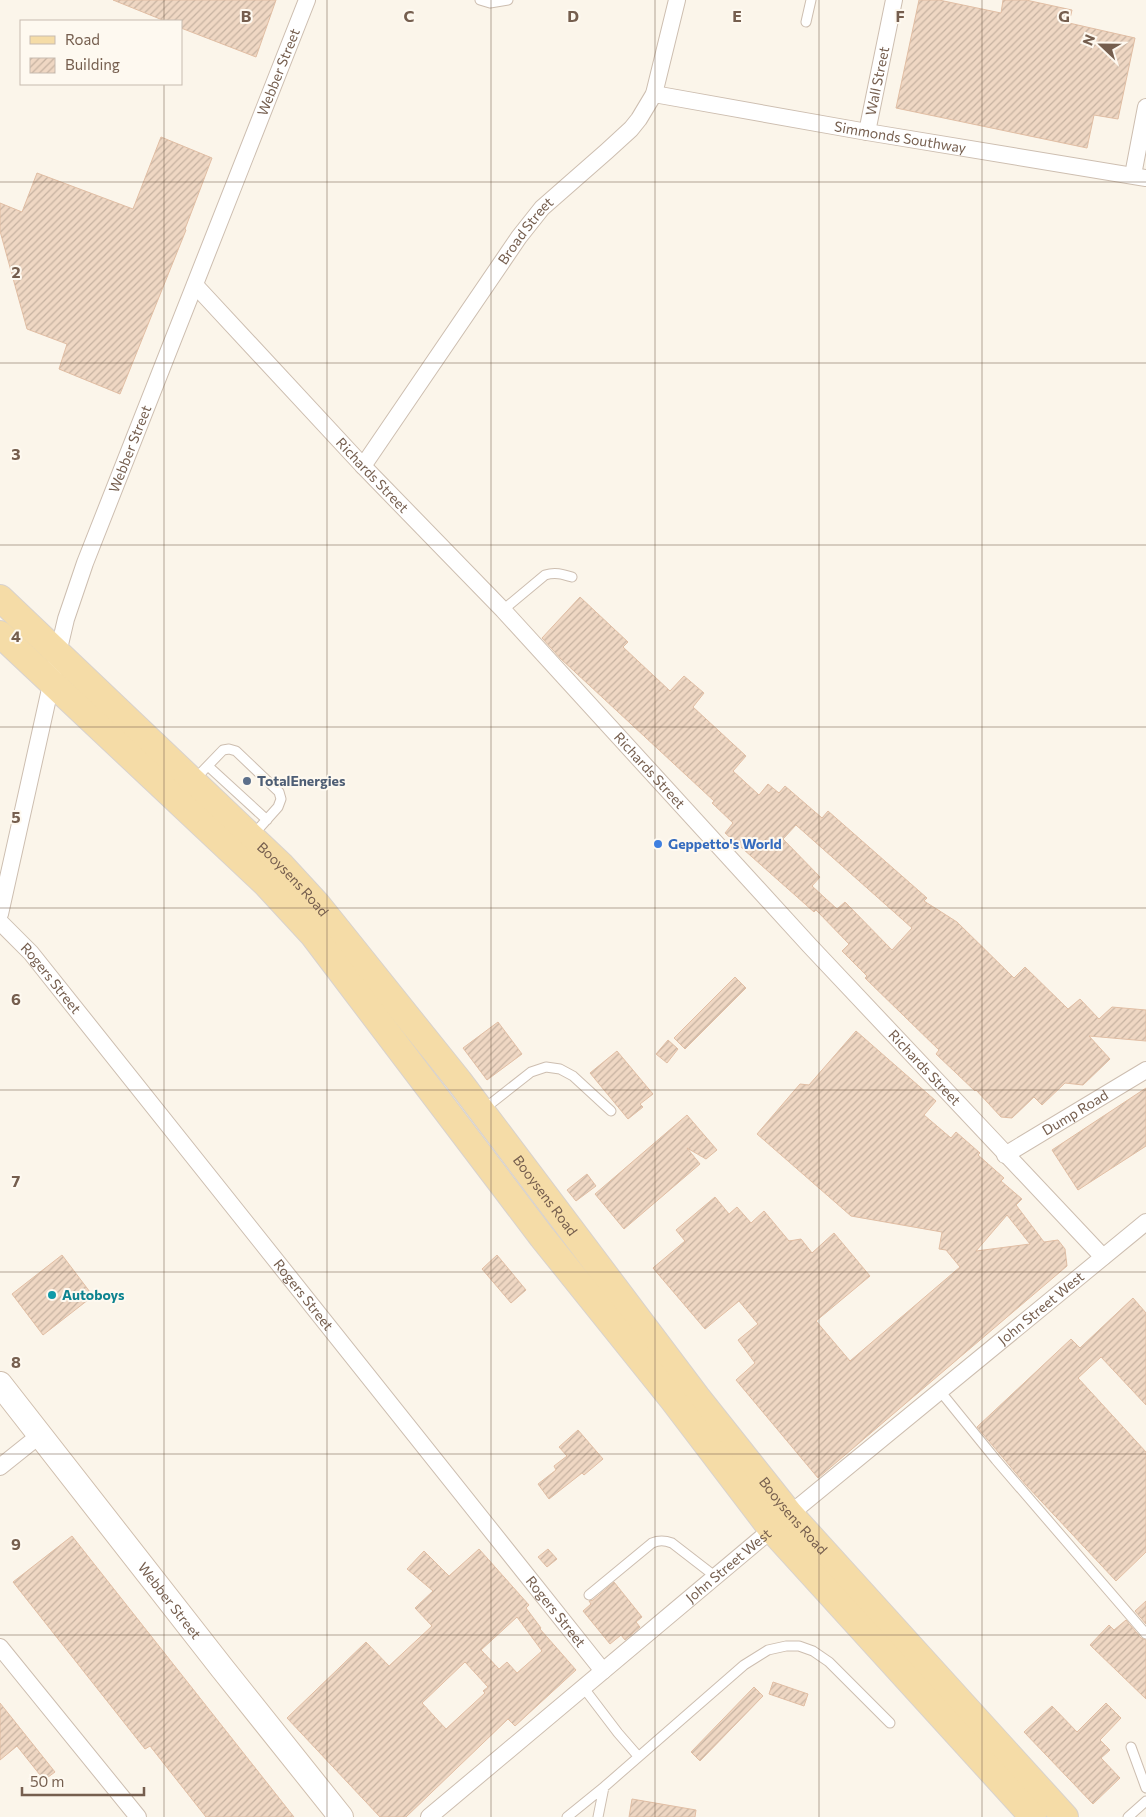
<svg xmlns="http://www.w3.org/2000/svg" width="1146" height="1817" viewBox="0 0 1146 1817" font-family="Commissioner,sans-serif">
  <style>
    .building { fill: url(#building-hatch); stroke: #e1bea4; fill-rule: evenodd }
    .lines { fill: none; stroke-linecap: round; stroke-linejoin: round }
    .lane-casing { stroke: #cdbeb0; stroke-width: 11 }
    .street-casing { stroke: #cdbeb0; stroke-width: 18 }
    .secondary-casing { stroke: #d0bfae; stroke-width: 26 }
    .primary-casing { stroke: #d8d2cd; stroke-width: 28 }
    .lane { stroke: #fff; stroke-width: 9 }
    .street { stroke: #fff; stroke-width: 16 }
    .secondary { stroke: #fff; stroke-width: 24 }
    .primary { stroke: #f5dca7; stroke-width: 26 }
    .grid { fill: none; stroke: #755e4e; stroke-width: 1; stroke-opacity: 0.55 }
    .service-dot { fill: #5c6f8a; stroke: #fef9f0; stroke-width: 2 }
    .shop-dot { fill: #3f7fe0; stroke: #fef9f0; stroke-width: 2 }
    .culture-dot { fill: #0f9aa8; stroke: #fef9f0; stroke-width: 2 }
    .labels { text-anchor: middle; stroke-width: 4; stroke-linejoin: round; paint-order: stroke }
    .street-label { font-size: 14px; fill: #755e4e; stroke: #fef9f0 }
    .service-label { font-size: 14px; font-weight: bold; fill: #4e5e75; stroke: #fef9f0; text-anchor: start }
    .shop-label { font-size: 14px; font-weight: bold; fill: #366cbe; stroke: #fef9f0; text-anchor: start }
    .culture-label { font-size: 14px; font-weight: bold; fill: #0d838f; stroke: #fef9f0; text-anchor: start }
    .grid-label { font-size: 16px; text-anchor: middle; font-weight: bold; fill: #755e4e; stroke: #fef9f0; stroke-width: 4; stroke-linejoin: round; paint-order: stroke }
  </style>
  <defs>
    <pattern id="building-hatch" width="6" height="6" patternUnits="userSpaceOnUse" patternTransform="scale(1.25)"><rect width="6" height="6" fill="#efd7c3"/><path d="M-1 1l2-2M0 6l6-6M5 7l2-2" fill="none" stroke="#c6b2a1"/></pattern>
  </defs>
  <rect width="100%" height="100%" fill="#fbf5ea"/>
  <!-- building -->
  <path class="building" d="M 113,0 L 276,0 L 256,57 L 181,28 L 181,21 L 165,21 Z
    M 919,0 L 939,0 L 1001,13 L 1003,0 L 1026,0 L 1072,10 L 1069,23 L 1135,38 L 1118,119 L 1094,115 L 1087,148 L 896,108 Z
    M 161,137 L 212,158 L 185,229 L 186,230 L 120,394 L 59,369 L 67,344 L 27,329 L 0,231 L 0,203 L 22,212 L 37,173 L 133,209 Z
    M 580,597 L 628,642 L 623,647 L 670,691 L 684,676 L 704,693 L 693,707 L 746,756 L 733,771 L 759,795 L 768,784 L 779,793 L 785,786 L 822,818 L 828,811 L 927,898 L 924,901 L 957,922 L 1014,978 L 1025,967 L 1068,1009 L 1080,999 L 1099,1019 L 1112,1007 L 1146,1010 L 1146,1041 L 1089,1036 L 1110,1059 L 1083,1085 L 1065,1083 L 1042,1105 L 1034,1097 L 1012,1118 L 1001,1117 L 976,1090 L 975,1091 L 936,1054 L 939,1050 L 865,978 L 867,976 L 842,951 L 849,944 L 816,910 L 814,912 L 725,833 L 733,823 L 712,803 L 714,801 L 561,659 L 542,638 ZM 796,825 L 912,928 L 892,950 L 845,902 L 837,909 L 812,886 L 820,877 L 783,839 Z
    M 735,977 L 746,988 L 685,1049 L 674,1038 Z
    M 498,1022 L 522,1054 L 487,1080 L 463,1048 Z
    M 856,1031 L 936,1101 L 924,1115 L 951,1138 L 956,1132 L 980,1153 L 978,1155 L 1004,1178 L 1001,1181 L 1022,1199 L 1016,1205 L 1044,1242 L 1058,1240 L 1065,1249 L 1067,1266 L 818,1478 L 736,1380 L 755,1363 L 738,1340 L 758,1324 L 739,1301 L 705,1329 L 653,1268 L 685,1241 L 676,1230 L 715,1197 L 729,1214 L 737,1207 L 751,1223 L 764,1211 L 789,1241 L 801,1239 L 812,1253 L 834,1233 L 870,1276 L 816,1321 L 850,1361 L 960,1267 L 946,1250 L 939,1249 L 942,1232 L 851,1216 L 757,1134 L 800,1084 L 809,1085 ZM 1007,1215 L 1030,1244 L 976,1251 Z
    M 668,1040 L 678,1049 L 667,1063 L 656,1054 Z
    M 617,1051 L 653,1094 L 640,1104 L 643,1107 L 628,1119 L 590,1073 Z
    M 1146,1088 L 1146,1146 L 1078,1190 L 1052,1150 Z
    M 687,1115 L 717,1150 L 706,1159 L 687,1148 L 700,1164 L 624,1229 L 595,1194 Z
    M 587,1174 L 596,1186 L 576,1201 L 567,1190 Z
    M 62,1255 L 93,1296 L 43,1335 L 12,1294 Z
    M 497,1255 L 526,1290 L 511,1303 L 482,1269 Z
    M 1133,1298 L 1146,1313 L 1146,1405 L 1101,1357 L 1078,1378 L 1146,1452 L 1146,1552 L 1116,1581 L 1026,1485 L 977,1427 L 1071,1339 L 1080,1348 Z
    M 578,1430 L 603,1459 L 584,1475 L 582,1473 L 549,1499 L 538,1484 L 556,1470 L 554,1466 L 567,1456 L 559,1447 Z
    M 72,1536 L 294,1817 L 206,1817 L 150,1746 L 145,1749 L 13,1582 Z
    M 479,1549 L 529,1605 L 526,1608 L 541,1628 L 540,1629 L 576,1670 L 515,1726 L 508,1719 L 406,1817 L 380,1817 L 287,1718 L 366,1642 L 389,1666 L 432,1626 L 415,1608 L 433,1591 L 407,1569 L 424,1551 L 449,1576 ZM 517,1617 L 542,1651 L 517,1673 L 507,1662 L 499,1669 L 481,1650 ZM 465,1662 L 488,1687 L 483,1691 L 485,1693 L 446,1729 L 422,1703 Z
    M 548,1549 L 557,1559 L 547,1567 L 538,1557 Z
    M 614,1582 L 642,1617 L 636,1622 L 640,1627 L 625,1640 L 621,1635 L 610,1644 L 583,1611 L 591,1604 L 589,1601 L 593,1600 Z
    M 1146,1601 L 1146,1624 L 1135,1611 Z
    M 1126,1620 L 1141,1638 L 1146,1640 L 1146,1699 L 1090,1645 L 1109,1625 L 1114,1630 Z
    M 773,1682 L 808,1694 L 804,1706 L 769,1694 Z
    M 754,1687 L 763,1696 L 700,1761 L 691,1752 Z
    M 0,1703 L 55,1772 L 44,1780 L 17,1746 L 0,1760 Z
    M 1106,1703 L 1121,1718 L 1100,1740 L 1110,1750 L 1101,1758 L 1120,1778 L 1093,1804 L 1024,1732 L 1052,1706 L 1077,1732 Z
    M 632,1799 L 696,1810 L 695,1817 L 629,1817 Z"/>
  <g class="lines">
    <!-- lane casing -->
    <g class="lane-casing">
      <path id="lane" d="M 480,0 L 490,3 L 508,0
        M 806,22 L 811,0
        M 503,610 L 545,575 C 555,572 562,574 572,577
        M 208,766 L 267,820
        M 195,779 L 223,750 L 229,749 L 236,751 L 279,792 L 281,799 L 278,807 L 253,835
        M 484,1109 L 531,1072 L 546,1067 L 560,1069 L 573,1076 L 611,1111
        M 940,1391 L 996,1460 L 1146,1634
        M 589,1595 L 652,1543 C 659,1540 664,1540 672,1543 L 716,1577
        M 583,1687 L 618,1733 L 638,1756
        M 1131,1747 L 1146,1788
        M 567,1817 L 604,1787 L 744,1665 L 768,1650 L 786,1646 L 799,1646 L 813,1651 L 829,1662 L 890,1723
        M 598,1817 L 604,1787
        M 1128,1817 L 1146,1801"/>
    </g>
    <!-- street casing -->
    <g class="street-casing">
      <g id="street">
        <path id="s1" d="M 654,94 L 867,132 L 1146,178"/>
        <path id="s2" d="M 867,132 L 894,0"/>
        <path d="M 1133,175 L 1146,107"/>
        <path id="s3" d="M 195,285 L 363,466 L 503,610 L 810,946 L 1103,1257"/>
        <path id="s4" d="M 363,466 L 519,237 L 542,208 L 607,151 L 631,129 L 639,119 L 654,94 L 677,0"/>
        <path id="s5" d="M 0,914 L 58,653 L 66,619 L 85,563 L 307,0"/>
        <path id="s6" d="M 0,922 L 31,953 L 603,1671"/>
        <path id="s7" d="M 1005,1155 L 1146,1070"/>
        <path d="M 0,1467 L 40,1435"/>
        <path d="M 0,1647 L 138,1817"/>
        <path id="s8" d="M 429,1817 L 790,1514 L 1146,1222"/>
      </g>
    </g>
    <!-- secondary casing -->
    <g class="secondary-casing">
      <g id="secondary">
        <path id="s9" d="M 0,1384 L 222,1668 L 341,1817"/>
      </g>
    </g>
    <!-- primary casing -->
    <g class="primary-casing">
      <g id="primary">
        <path id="s10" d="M 0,598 L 282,866 L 317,904 L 459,1081 L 697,1397 L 790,1514 L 1065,1817"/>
        <path d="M 0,634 L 265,883 L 313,935 L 542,1237 L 673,1400 L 772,1530 L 1033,1817"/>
      </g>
    </g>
    <!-- lane -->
    <use href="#lane" class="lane"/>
    <!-- street -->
    <use href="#street" class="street"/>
    <!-- secondary -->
    <use href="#secondary" class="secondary"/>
    <!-- primary -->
    <use href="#primary" class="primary"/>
  </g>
  <!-- grid -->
  <path class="grid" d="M 164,0 L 164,21M 327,0 L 327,1817M 491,0 L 491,1817M 655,0 L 655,1817M 819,0 L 819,1817M 982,0 L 982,1817M 164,84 L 164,1817M 0,182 L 1146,182M 0,363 L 1146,363M 0,545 L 1146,545M 0,727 L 1146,727M 0,908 L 1146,908M 0,1090 L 1146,1090M 0,1272 L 1146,1272M 0,1454 L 1146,1454M 0,1635 L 1146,1635"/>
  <!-- markers -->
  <circle class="service-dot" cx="247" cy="781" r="5"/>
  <circle class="shop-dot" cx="658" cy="844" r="5"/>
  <circle class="culture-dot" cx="52" cy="1295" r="5"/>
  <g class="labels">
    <!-- street labels -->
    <g class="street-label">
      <text dy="5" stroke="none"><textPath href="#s5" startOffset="889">Webber Street</textPath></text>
      <text dy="5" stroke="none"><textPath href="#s2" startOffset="52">Wall Street</textPath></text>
      <text dy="5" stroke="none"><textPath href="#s1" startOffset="250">Simmonds Southway</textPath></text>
      <text dy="5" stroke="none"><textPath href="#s4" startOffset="286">Broad Street</textPath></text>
      <text dy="5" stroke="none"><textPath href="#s5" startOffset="484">Webber Street</textPath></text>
      <text dy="5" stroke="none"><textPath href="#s3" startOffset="260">Richards Street</textPath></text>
      <text dy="5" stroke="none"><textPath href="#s3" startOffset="665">Richards Street</textPath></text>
      <text dy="5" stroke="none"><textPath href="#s10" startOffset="406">Booysens Road</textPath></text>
      <text dy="5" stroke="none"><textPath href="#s6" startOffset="76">Rogers Street</textPath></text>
      <text dy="5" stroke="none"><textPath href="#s3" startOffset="1070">Richards Street</textPath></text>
      <text dy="5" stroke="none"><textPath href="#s7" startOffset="82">Dump Road</textPath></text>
      <text dy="5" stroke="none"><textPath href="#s10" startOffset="811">Booysens Road</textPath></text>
      <text dy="5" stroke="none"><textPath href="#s6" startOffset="481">Rogers Street</textPath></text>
      <text dy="5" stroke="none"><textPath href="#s8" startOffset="796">John Street West</textPath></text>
      <text dy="5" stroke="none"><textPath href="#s10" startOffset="1216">Booysens Road</textPath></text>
      <text dy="5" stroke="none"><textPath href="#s8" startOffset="391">John Street West</textPath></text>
      <text dy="5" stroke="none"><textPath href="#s9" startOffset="275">Webber Street</textPath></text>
      <text dy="5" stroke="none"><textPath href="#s6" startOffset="886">Rogers Street</textPath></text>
    </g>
    <!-- service labels -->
    <g class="service-label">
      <text x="257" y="786">TotalEnergies</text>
    </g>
    <!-- shop labels -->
    <g class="shop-label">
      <text x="668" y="849">Geppetto's World</text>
    </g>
    <!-- culture labels -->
    <g class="culture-label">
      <text x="62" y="1300">Autoboys</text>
    </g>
  </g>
  <g class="grid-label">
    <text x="246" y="22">B</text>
    <text x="409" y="22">C</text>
    <text x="573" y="22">D</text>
    <text x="737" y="22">E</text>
    <text x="900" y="22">F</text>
    <text x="1064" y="22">G</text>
    <text x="16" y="278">2</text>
    <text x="16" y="460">3</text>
    <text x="16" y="642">4</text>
    <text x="16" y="823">5</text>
    <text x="16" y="1005">6</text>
    <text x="16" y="1187">7</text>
    <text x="16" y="1368">8</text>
    <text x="16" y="1550">9</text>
  </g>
  <!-- legend -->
  <rect x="20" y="20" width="162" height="65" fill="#fef9f0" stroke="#c7bbaf"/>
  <rect x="30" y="36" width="25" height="8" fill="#f5dca7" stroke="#c7bbaf"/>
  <text x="65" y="45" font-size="15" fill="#755e4e">Road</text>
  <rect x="30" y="58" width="25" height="15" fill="url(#building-hatch)" stroke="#c7bbaf"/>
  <text x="65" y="70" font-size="15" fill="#755e4e">Building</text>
  <!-- north arrow -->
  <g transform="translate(1101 45) rotate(292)" stroke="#fef9f0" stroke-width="4" paint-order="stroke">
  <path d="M0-4L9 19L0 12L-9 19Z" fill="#755e4e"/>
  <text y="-8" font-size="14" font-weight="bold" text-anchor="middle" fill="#755e4e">N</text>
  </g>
  <!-- scale -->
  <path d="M22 1787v8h122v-8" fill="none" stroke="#755e4e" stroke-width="2.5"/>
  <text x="30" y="1787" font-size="15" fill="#755e4e" stroke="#fef9f0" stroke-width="4" paint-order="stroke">50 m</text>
</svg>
